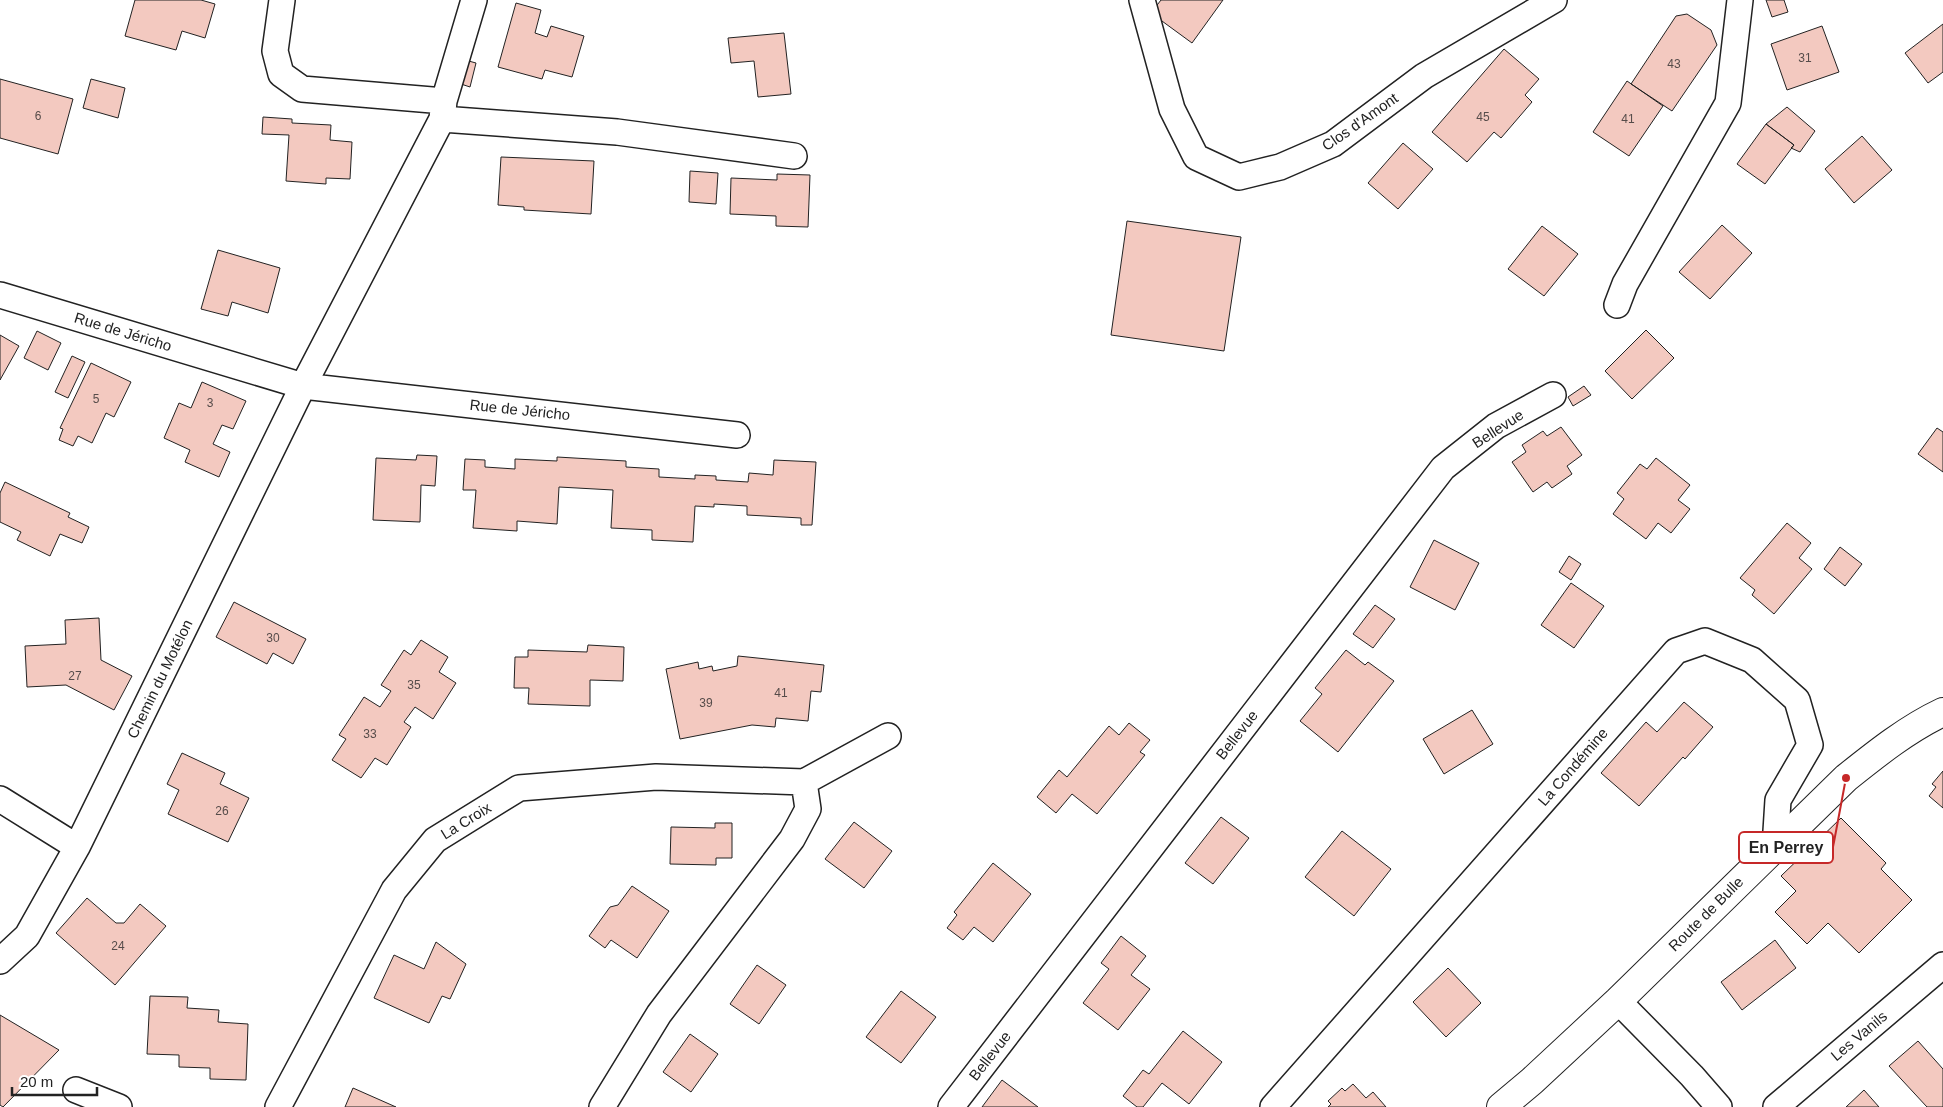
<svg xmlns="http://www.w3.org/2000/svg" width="1943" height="1107" viewBox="0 0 1943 1107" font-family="Helvetica,sans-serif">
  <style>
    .building { fill: #f3c9c0; stroke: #222 }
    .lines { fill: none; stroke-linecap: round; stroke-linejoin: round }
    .street-casing { stroke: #222; stroke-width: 28 }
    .secondary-casing { stroke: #222; stroke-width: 30 }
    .street { stroke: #fff; stroke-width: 25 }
    .secondary { stroke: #fff; stroke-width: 28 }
    .labels { text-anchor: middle; stroke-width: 4; stroke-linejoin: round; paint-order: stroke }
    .number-label { font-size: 12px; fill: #564c4a }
    .street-label { font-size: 15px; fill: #222; stroke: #fff }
    .leader { fill: none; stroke: #c62828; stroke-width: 2 }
    .callout-dot { fill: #c62828; stroke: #fff; stroke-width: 2 }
    .callout { fill: #fff; stroke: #c62828; stroke-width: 2 }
    .callout-label { font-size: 16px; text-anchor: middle; font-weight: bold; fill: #222 }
  </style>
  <rect width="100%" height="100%" fill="#fff"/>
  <!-- building -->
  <path class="building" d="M 135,0 L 201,0 L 215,4 L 205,38 L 182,31 L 176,50 L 125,36 Z
    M 1161,0 L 1223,0 L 1192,43 L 1151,13 Z
    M 1766,0 L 1784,0 L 1788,12 L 1772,17 Z
    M 516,3 L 541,10 L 535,33 L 547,37 L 551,26 L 584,36 L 572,77 L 545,70 L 542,79 L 498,67 Z
    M 1687,14 L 1711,30 L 1717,45 L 1672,111 L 1631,84 L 1676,16 Z
    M 1943,24 L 1943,72 L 1928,83 L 1905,53 Z
    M 1822,26 L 1839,72 L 1787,90 L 1771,44 Z
    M 784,33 L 791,94 L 758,97 L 754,61 L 731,63 L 728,38 Z
    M 1504,49 L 1539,79 L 1525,95 L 1532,102 L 1501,138 L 1494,132 L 1467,162 L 1432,132 Z
    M 465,60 L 476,63 L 470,87 L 458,83 Z
    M 0,79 L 73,99 L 58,154 L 0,138 Z
    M 91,79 L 125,88 L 118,118 L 83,108 Z
    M 1627,81 L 1663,106 L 1629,156 L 1593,132 Z
    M 1787,107 L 1815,131 L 1800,152 L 1791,148 L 1794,145 L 1766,124 Z
    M 263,117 L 292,119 L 292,123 L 331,125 L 330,140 L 352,142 L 350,179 L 326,178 L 326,184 L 286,181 L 289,135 L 262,134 Z
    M 1766,124 L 1794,145 L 1765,184 L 1737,164 Z
    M 1862,136 L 1892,170 L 1854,203 L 1825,169 Z
    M 1403,143 L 1433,169 L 1398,209 L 1368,183 Z
    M 501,157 L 594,161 L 591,214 L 524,210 L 524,207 L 498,205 Z
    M 690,171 L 718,173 L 716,204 L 689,202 Z
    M 777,174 L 810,175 L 808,227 L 776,226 L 776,216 L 730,214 L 731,178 L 777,180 Z
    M 1127,221 L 1241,237 L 1224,351 L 1111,335 Z
    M 1722,225 L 1752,253 L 1710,299 L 1679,272 Z
    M 1542,226 L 1578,254 L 1544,296 L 1508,269 Z
    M 218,250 L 280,268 L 268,313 L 232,302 L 228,316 L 201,309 Z
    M 1646,330 L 1674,358 L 1632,399 L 1605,371 Z
    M 37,331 L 61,343 L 48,370 L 24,358 Z
    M 0,335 L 19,346 L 0,380 Z
    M 72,356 L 85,362 L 68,398 L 55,392 Z
    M 91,363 L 131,382 L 114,417 L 106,413 L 92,443 L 78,436 L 73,446 L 59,440 L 63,429 L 60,428 Z
    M 202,382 L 246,401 L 233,429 L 222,425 L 213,444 L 230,452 L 219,477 L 185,462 L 190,450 L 164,438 L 179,403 L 191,408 Z
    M 1584,386 L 1591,395 L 1573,406 L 1568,397 Z
    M 1561,427 L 1582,455 L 1567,466 L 1572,474 L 1552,488 L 1547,482 L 1533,492 L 1512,462 L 1526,452 L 1522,445 L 1543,431 L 1547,436 Z
    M 1937,428 L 1943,432 L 1943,472 L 1918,454 Z
    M 417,455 L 437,456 L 435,486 L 421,485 L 420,522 L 373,520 L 376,458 L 416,460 Z
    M 557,457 L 626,461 L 626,467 L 659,469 L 659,477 L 695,479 L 695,475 L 716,476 L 716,480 L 748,482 L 749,473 L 773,475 L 774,460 L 816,462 L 812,525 L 801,525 L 801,518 L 747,515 L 747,506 L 714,504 L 714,507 L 695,506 L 693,542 L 652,540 L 652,530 L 611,528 L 613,490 L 559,487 L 557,524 L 517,521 L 517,531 L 473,528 L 476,490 L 463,490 L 465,459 L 485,460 L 485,467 L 515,469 L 515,459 L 557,461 Z
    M 1656,458 L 1690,485 L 1678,500 L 1690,509 L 1671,533 L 1658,523 L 1646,539 L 1613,514 L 1624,499 L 1617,493 L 1640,464 L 1647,469 Z
    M 5,482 L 70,513 L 68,517 L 89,527 L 82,543 L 60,534 L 50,556 L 17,540 L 21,532 L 0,522 L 0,493 Z
    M 1787,523 L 1811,543 L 1799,558 L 1812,569 L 1774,614 L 1752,595 L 1755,590 L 1740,578 Z
    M 1434,540 L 1479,563 L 1455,610 L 1410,587 Z
    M 1840,547 L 1862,564 L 1845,586 L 1824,569 Z
    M 1569,556 L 1581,564 L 1571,580 L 1559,572 Z
    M 1571,583 L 1604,606 L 1574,648 L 1541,625 Z
    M 234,602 L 306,639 L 293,664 L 273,653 L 267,664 L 216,637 Z
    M 1375,605 L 1395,619 L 1373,648 L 1353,634 Z
    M 99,618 L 101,660 L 132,676 L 114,710 L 66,685 L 27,687 L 25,646 L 66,644 L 65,620 Z
    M 421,640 L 448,657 L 439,672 L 456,683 L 433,719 L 415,707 L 404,722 L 411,727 L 387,765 L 375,758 L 361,778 L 332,760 L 346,739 L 339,735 L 364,697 L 380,707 L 391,691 L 381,685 L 404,650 L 411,655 Z
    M 588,645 L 624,647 L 623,681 L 590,680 L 590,706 L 528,704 L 529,688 L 514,688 L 515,657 L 528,657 L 528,650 L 587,652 Z
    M 1346,650 L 1365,665 L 1368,662 L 1394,681 L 1338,752 L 1300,721 L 1322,694 L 1315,688 Z
    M 738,656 L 824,665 L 821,692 L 811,691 L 808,721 L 776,718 L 775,727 L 752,725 L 680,739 L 666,669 L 698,662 L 699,669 L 712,666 L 713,671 L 737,666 Z
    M 1684,702 L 1713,727 L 1685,759 L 1683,757 L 1639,806 L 1601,773 L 1646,722 L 1657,732 Z
    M 1472,710 L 1493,744 L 1444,774 L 1423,739 Z
    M 1129,723 L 1150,740 L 1140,752 L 1145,755 L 1097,814 L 1072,794 L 1056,813 L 1037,797 L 1059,770 L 1067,777 L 1109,726 L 1119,735 Z
    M 182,753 L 225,773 L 220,784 L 249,798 L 228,842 L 168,814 L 179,790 L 167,784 Z
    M 1943,771 L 1943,808 L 1929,796 L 1936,787 L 1932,784 Z
    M 1221,817 L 1249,838 L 1213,884 L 1185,863 Z
    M 1841,818 L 1886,863 L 1881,869 L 1912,900 L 1859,953 L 1828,923 L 1807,944 L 1775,912 L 1796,891 L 1781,876 Z
    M 854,822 L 892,851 L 864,888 L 825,859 Z
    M 715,823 L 732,823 L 732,858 L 716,858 L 716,865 L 670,864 L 671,827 L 715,828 Z
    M 1342,831 L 1391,869 L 1354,916 L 1305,877 Z
    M 993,863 L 1031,894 L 993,942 L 974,927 L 963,940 L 947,928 L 957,915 L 954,912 Z
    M 632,886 L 669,911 L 637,958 L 611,940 L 605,948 L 589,936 L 610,907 L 618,905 Z
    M 87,898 L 116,923 L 124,923 L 140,904 L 166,926 L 115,985 L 56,933 Z
    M 1121,936 L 1146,956 L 1131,975 L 1150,989 L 1118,1030 L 1083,1003 L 1109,969 L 1101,963 Z
    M 1775,940 L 1796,968 L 1742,1010 L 1721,982 Z
    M 436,942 L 466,964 L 450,999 L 442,996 L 429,1023 L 374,998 L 394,955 L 424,969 Z
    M 757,965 L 786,985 L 759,1024 L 730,1004 Z
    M 1448,968 L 1481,1003 L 1446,1037 L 1413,1002 Z
    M 901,991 L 936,1017 L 901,1063 L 866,1037 Z
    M 150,996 L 188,997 L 187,1008 L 219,1010 L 218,1022 L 248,1024 L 246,1080 L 210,1079 L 210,1068 L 179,1067 L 179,1055 L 147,1054 Z
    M 0,1015 L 59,1050 L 3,1107 L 0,1105 Z
    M 1183,1031 L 1222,1062 L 1189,1104 L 1162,1083 L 1143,1107 L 1137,1107 L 1123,1096 L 1143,1070 L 1149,1074 Z
    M 690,1034 L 718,1054 L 691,1092 L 663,1072 Z
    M 1918,1041 L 1943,1069 L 1943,1107 L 1927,1107 L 1889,1066 Z
    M 1002,1080 L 1038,1107 L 982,1107 Z
    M 1353,1084 L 1366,1098 L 1373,1092 L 1386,1107 L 1328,1107 L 1331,1104 L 1328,1101 L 1342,1088 L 1345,1091 Z
    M 353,1088 L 396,1107 L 345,1107 Z
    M 1864,1090 L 1879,1107 L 1846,1107 Z"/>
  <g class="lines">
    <!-- street casing -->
    <g class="street-casing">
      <path id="street" d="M 282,0 L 275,51 L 281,74 L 302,89 L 444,101
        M 1142,0 L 1172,109 L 1196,157 L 1239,177 L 1280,167 L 1333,144 L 1424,76 L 1554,0
        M 442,119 L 617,132 L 794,156
        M 0,295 L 303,386 L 737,435
        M 1617,305 L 1625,284 L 1728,103 L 1740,0
        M 804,782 L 888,736
        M 0,799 L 77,847
        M 0,961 L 27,936 L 77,847 L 303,386 L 442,119 L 444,101 L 474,0
        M 1618,1001 L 1692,1076 L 1719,1107
        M 76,1090 L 119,1107
        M 278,1107 L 394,890 L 435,840 L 519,788 L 656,777 L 804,782 L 808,809 L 792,839 L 659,1014 L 602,1107
        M 951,1107 L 1443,468 L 1496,426 L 1553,395
        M 1273,1107 L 1676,651 L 1705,641 L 1752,660 L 1797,700 L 1810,745 L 1778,800 L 1775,847
        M 1776,1107 L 1943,965"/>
    </g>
    <!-- secondary casing -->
    <g class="secondary-casing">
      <path id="secondary" d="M 1501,1107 L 1532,1081 L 1618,1001 L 1846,778 C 1876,754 1907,729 1943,712"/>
    </g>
    <!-- street -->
    <use href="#street" class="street"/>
    <!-- secondary -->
    <use href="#secondary" class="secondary"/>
  </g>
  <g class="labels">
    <!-- number labels -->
    <g class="number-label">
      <text x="1805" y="62">31</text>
      <text x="1674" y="68">43</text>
      <text x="38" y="120">6</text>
      <text x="1483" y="121">45</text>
      <text x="1628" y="123">41</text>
      <text x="96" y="403">5</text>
      <text x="210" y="407">3</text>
      <text x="273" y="642">30</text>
      <text x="75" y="680">27</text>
      <text x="414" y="689">35</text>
      <text x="781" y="697">41</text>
      <text x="706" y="707">39</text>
      <text x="370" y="738">33</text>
      <text x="222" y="815">26</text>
      <text x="118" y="950">24</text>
    </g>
    <!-- street labels -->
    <g class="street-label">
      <text transform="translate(1360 122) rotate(-35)" y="5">Clos d'Amont</text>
      <text transform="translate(123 332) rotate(17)" y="5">Rue de Jéricho</text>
      <text transform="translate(520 410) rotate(6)" y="5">Rue de Jéricho</text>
      <text transform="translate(1498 429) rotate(-33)" y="5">Bellevue</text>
      <text transform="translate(160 679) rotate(-64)" y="5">Chemin du Motélon</text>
      <text transform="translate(1237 735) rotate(-52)" y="5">Bellevue</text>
      <text transform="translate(1573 767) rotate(-49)" y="5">La Condémine</text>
      <text transform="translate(466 821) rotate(-32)" y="5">La Croix</text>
      <text transform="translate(1706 914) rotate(-45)" y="5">Route de Bulle</text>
      <text transform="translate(1859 1036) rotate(-40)" y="5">Les Vanils</text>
      <text transform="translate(990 1056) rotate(-52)" y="5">Bellevue</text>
    </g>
  </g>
  <!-- callouts -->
  <path class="leader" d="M1846 778L1833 847"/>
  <circle class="callout-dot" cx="1846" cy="778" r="5"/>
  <rect class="callout" x="1739" y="832" width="94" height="31" rx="5"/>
  <g class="callout-label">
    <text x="1786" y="853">En Perrey</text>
  </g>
  <!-- scale -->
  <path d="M12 1087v8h85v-8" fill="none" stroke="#222222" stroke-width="2.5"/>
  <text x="20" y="1087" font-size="15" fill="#222222" stroke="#ffffff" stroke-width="4" paint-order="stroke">20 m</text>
</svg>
